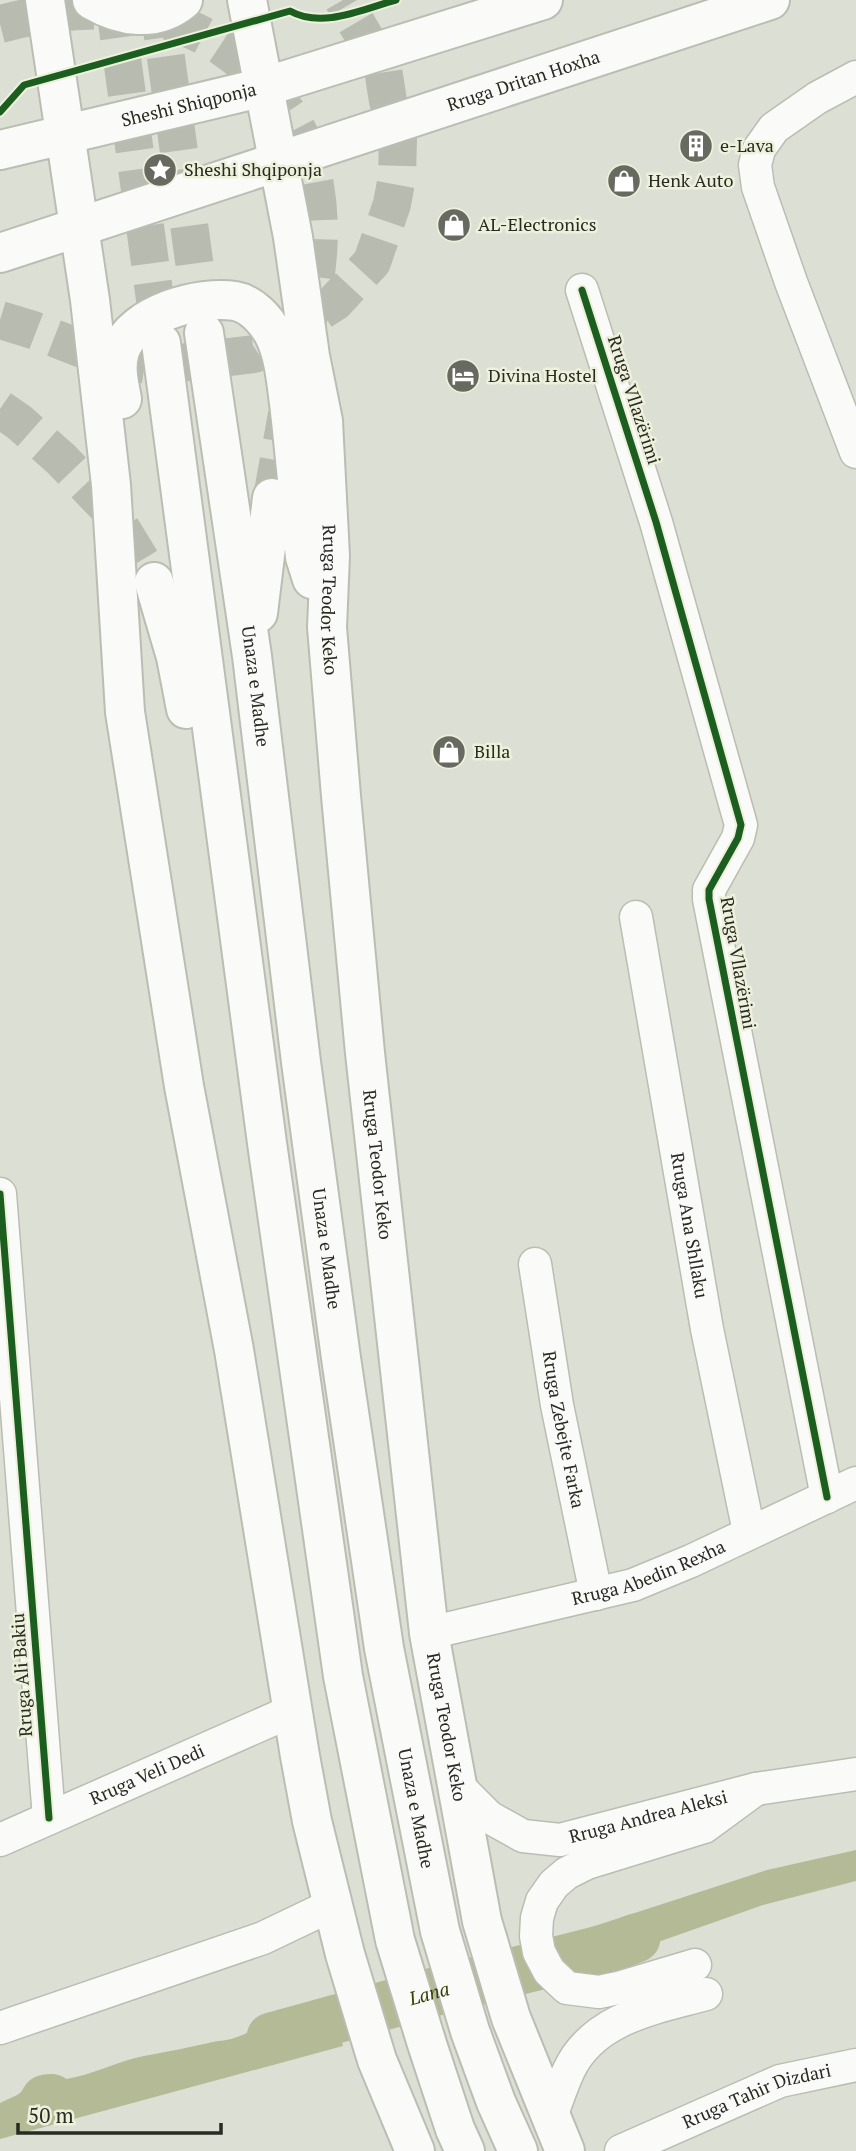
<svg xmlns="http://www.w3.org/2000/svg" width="856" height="2151" viewBox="0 0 856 2151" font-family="'PT Serif',serif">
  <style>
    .water { fill: #b4ba95 }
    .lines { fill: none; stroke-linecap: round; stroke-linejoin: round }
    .river { stroke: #b4ba95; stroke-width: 49 }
    .highway-tunnel { stroke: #b8bbb0; stroke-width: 38; stroke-dasharray: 38 19; stroke-linecap: butt }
    .street-casing { stroke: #bbbdb3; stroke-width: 35 }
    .secondary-casing { stroke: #bbbdb3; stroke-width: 42 }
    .primary-casing { stroke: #bbbdb3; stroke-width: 42 }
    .highway-casing { stroke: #bbbdb3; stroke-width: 42 }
    .street { stroke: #fafaf8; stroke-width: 32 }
    .secondary { stroke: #fafaf8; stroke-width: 38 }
    .primary { stroke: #fafaf8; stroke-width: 38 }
    .highway { stroke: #fafaf8; stroke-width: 38 }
    .cycleway-casing { stroke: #edf1db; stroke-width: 11 }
    .cycleway { stroke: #1b5e20; stroke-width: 7 }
    .labels { text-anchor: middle; stroke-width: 5; stroke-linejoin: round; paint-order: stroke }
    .street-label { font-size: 18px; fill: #292a22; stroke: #edf1db }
    .poi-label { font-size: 18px; fill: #292a22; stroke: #edf1db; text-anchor: start }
    .water-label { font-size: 19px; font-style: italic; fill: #383e02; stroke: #edf1db }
  </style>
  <rect width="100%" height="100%" fill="#dcdfd3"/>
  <!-- water -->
  <path class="water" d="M 856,1850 L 856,1881 L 763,1905 L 576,1971 L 567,1935 L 767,1870 Z
    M 308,2006 L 333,2008 L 343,2046 L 0,2139 L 0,2103 C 5,2100 12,2098 17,2095 C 23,2092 23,2087 28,2082 C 36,2073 58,2071 66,2079 C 93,2075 117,2061 144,2056 C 167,2052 190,2047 213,2042 C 220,2040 227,2041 234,2038 C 263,2029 274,2010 308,2006 Z"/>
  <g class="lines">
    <!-- river -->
    <path class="river" id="s1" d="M 271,2037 L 441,1990 L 616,1946 L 636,1938"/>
    <!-- highway-tunnel -->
    <path class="highway-tunnel" d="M 114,0 L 161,343
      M 158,0 L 204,333
      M 0,24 C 93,0 182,3 254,73 C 279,97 301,128 310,162 C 325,222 319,265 307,325
      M 0,320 L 33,330 L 108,359 L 156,366 L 254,354 L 335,302 L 372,262 L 392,204 L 397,177 L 398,139 L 388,101 L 383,69 L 343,0
      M 0,409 L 19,422 L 61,459 L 110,510 L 154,582
      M 272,498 L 287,414"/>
    <!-- street casing -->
    <g class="street-casing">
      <g id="street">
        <path d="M 856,77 L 817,98 L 774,128 L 759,149 L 755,165 L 758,187 L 791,282 L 856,452"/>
        <path d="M 582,290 L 656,522 L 741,825 L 738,838 L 709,890 L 709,899 L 827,1497"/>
        <path id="s2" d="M 636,917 L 707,1329 L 749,1532"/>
        <path d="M 0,1194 L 49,1818"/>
        <path id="s3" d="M 535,1264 L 557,1405 L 596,1594"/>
        <path id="s4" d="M 429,1633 L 633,1585 L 691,1561 L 856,1483"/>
        <path id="s5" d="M 456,1784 L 489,1817 L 523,1836 L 560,1840 L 756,1789 L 856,1774"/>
        <path id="s6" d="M 0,1840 L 294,1710"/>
        <path d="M 695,1965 L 618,1988 L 599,1992 L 567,1988 L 549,1971 L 539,1952 L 536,1936 L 537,1918 L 542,1901 L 554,1884 L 567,1873 L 587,1863 L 704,1827 L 756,1789"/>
        <path d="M 0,2028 L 263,1938 L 332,1905"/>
        <path d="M 551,2116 C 557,2101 562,2085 569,2070 C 594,2017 656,2008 706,1994"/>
        <path id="s7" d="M 621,2151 L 780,2081 L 856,2065"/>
      </g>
    </g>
    <!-- secondary casing -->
    <g class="secondary-casing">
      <g id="secondary">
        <path d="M 45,0 L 90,300 L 111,485 L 125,712 L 184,1086 L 234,1350 L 300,1756 L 312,1821 L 345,1954 L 377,2060 L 415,2151"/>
        <path d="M 92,0 C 121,17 156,23 183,0"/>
        <path id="s8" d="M 247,0 L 293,237 L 310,356 L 323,421 L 330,556 L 327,627 L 341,796 L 365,1053 L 429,1633 L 482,1921 L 511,2018 L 565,2151"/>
        <path d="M 122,399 C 119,383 115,367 120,351 C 132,314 200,295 235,301 C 252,304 267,321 274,335 C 284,355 286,381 289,403 C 295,454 299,506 305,557 L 312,579"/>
      </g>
    </g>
    <!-- primary casing -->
    <g class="primary-casing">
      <g id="primary">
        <path id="s9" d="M 0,150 L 264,87 L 543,0"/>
        <path id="s10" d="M 0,253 L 770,0"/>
      </g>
    </g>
    <!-- highway casing -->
    <g class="highway-casing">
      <g id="highway">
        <path id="s11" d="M 204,333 L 252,656 L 301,1062 L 341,1358 L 384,1648 L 440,1931 L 470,2031 L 496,2102 L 518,2151"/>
        <path d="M 161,343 L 267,1143 L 343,1676 L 395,1940 L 427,2044 L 455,2129 L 465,2151"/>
        <path d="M 154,582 L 176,657 L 186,709"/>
        <path d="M 258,613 L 272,498"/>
      </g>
    </g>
    <!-- street -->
    <use href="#street" class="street"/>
    <!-- secondary -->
    <use href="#secondary" class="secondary"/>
    <!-- primary -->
    <use href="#primary" class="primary"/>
    <!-- highway -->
    <use href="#highway" class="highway"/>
    <!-- cycleway casing -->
    <g class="cycleway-casing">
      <path id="cycleway" d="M 0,112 L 24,85 L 290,11 C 322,29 363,9 396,0
        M 582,290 L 656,522 L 741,825 L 738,838 L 709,890 L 709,899 L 827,1497
        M 0,1194 L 49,1818"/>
    </g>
    <!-- cycleway -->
    <use href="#cycleway" class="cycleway"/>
  </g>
  <!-- icons -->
  <defs>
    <g id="building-disc" transform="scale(1.75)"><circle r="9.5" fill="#686960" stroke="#edf1db"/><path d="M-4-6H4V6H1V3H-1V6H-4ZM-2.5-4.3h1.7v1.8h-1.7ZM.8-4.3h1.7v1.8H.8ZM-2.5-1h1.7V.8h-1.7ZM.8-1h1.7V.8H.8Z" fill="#fff"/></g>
    <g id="sight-disc" transform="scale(1.75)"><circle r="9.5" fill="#686960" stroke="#edf1db"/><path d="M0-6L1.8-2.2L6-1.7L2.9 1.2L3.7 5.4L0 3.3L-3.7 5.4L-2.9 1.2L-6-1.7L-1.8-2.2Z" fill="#fff"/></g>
    <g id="shop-disc" transform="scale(1.75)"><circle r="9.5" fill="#686960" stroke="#edf1db"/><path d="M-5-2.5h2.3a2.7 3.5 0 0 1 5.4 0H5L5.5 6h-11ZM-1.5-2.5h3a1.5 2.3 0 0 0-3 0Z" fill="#fff"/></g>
    <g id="hotel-disc" transform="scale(1.75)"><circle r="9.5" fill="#686960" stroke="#edf1db"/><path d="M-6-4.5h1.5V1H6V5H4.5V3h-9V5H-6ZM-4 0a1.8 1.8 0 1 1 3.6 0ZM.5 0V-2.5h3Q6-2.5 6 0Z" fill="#fff"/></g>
  </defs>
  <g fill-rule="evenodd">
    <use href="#building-disc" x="696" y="146"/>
    <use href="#sight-disc" x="160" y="170"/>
    <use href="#shop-disc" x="624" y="181"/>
    <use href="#shop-disc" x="454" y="225"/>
    <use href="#hotel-disc" x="463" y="376"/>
    <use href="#shop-disc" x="449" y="752"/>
  </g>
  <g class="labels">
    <!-- street labels -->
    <g class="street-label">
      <text dy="6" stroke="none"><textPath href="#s10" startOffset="551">Rruga Dritan Hoxha</textPath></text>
      <text dy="6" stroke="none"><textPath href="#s9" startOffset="194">Sheshi Shiqponja</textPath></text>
      <text transform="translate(634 400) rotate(72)" y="6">Rruga Vllazërimi</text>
      <text dy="6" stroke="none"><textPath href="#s8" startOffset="607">Rruga Teodor Keko</textPath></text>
      <text dy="6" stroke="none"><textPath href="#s11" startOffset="357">Unaza e Madhe</textPath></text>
      <text transform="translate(738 963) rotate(80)" y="6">Rruga Vllazërimi</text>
      <text dy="6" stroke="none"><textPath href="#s8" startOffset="1174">Rruga Teodor Keko</textPath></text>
      <text dy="6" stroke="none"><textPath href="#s2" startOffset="313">Rruga Ana Shllaku</textPath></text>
      <text dy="6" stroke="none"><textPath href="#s11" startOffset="924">Unaza e Madhe</textPath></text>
      <text dy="6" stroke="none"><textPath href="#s3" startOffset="168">Rruga Zebejte Farka</textPath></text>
      <text dy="6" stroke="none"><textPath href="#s4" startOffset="228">Rruga Abedin Rexha</textPath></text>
      <text transform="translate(22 1675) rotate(-94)" y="6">Rruga Ali Bakiu</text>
      <text dy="6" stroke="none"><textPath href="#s8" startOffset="1741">Rruga Teodor Keko</textPath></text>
      <text dy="6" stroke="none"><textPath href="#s6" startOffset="161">Rruga Veli Dedi</textPath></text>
      <text dy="6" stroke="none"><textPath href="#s11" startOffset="1491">Unaza e Madhe</textPath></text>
      <text dy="6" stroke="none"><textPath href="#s5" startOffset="214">Rruga Andrea Aleksi</textPath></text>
      <text dy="6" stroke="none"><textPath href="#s7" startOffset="147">Rruga Tahir Dizdari</textPath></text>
    </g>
    <!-- poi labels -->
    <g class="poi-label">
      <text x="720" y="152">e-Lava</text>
      <text x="184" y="176">Sheshi Shqiponja</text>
      <text x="648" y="187">Henk Auto</text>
      <text x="478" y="231">AL-Electronics</text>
      <text x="488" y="382">Divina Hostel</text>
      <text x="474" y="758">Billa</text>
    </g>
    <!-- water labels -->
    <g class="water-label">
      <text dy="7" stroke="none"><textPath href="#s1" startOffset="164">Lana</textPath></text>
    </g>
  </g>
  <!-- scale -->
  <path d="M18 2123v10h203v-10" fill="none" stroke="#292a22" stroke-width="3.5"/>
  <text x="28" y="2123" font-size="21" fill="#292a22" stroke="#edf1db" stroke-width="5" paint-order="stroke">50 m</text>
</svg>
